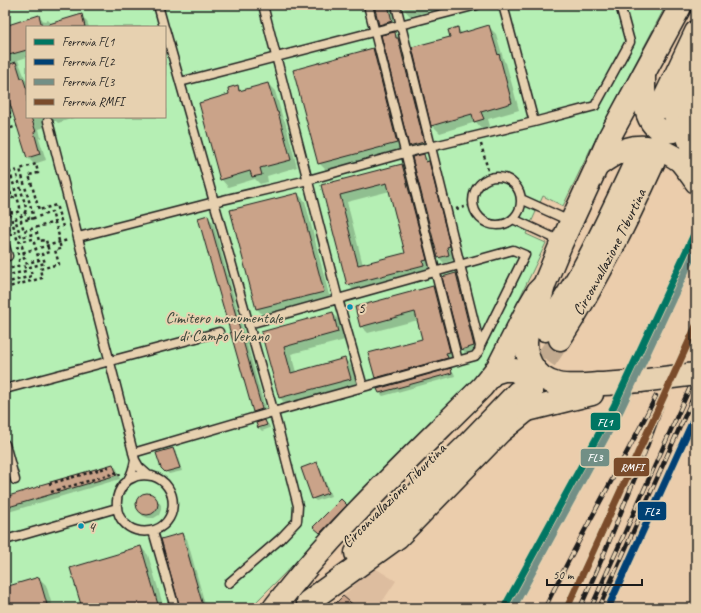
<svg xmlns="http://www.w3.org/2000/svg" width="701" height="613" viewBox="0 0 701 613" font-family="Caveat,sans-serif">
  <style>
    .built { fill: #ddbd9f }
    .green { fill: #b5efb4; stroke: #688668; fill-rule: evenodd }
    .shadow { fill: #0003; fill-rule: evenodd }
    .building { fill: #caa389; stroke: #1c1c1c; fill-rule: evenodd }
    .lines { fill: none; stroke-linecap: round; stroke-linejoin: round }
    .trunk-tunnel { stroke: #c2aa8f; stroke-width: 22; stroke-dasharray: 22 11; stroke-linecap: butt }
    .service-casing { stroke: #1c1c1c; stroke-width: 11 }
    .trunk-casing { stroke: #1c1c1c; stroke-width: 25 }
    .motorway-casing { stroke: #1c1c1c; stroke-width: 25 }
    .path { stroke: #1c1c1c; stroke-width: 2.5; stroke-dasharray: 3 3; stroke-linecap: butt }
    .service { stroke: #e7d1b0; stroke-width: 8 }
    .trunk { stroke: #e7d1b0; stroke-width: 22 }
    .motorway { stroke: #e7d1b0; stroke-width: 22 }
    .rail-casing { stroke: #1c1c1c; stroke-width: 4.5 }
    .rail { stroke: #e7d1b0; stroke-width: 3; stroke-dasharray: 9; stroke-linecap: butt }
    .motorway-bridge-casing { stroke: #1c1c1c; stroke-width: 25; stroke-linecap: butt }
    .motorway-bridge { stroke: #e7d1b0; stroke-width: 22 }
    .rail-1-casing { stroke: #e7d1b0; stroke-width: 10 }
    .rail-2-casing { stroke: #e7d1b0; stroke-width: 10 }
    .rail-3-casing { stroke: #e7d1b0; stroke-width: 10 }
    .rail-4-casing { stroke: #e7d1b0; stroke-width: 10 }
    .rail-1 { stroke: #007663; stroke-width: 7 }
    .rail-2 { stroke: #004174; stroke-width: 7 }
    .rail-3 { stroke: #728f86; stroke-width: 7 }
    .rail-4 { stroke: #7a4b2a; stroke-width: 7 }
    .bus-dot { fill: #0494b3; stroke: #e7d1b0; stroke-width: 1.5 }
    .labels { text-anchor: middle; stroke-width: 4; stroke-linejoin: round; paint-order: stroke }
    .bus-label { font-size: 15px; fill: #1c1c1c; stroke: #e7d1b0; text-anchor: start }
    .street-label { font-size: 16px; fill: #1c1c1c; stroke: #e7d1b0 }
    .park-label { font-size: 16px; fill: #3b463a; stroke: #e7d1b0 }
    .line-badge { stroke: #e7d1b0; stroke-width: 1.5 }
    .badge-label { font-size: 11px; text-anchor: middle; font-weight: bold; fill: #fff }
  </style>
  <rect width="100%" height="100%" fill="#ebcdac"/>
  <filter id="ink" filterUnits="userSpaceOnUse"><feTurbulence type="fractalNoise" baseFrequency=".025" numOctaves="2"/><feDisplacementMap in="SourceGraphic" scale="8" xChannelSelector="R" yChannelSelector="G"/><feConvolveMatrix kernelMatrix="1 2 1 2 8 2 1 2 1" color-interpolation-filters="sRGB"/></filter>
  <g filter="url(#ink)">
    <!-- built -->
    <path class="built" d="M 373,567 L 396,581 L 378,608 L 331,608 Z"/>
    <!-- green -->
    <path class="green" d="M 5,5 L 666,5 L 590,150 L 563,206 L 543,196 L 526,234 L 546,243 L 498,343 L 480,377 L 250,608 L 5,608 ZM 27,27 L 165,27 L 165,117 L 27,117 Z"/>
    <!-- shadow -->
    <path class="shadow" d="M 374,5 L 455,5 L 410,16 L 404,9 L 403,6 L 401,6 L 397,10 L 398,19 L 383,23 L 383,25 L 397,21 L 398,28 L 386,31 L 380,24 Z
      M 39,16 L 44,21 L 48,20 L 52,24 L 81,16 L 87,22 L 89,27 L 27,27 L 27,57 L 18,60 L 27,83 L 27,117 L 74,118 L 58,123 L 56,121 L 52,121 L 50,123 L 48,126 L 39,129 L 41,138 L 39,138 L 46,160 L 34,164 L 28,158 L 5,86 L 5,27 Z
      M 489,27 L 496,34 L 504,61 L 506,63 L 519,110 L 488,119 L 490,126 L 482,129 L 476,122 L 440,133 L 432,125 L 451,37 L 457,28 L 463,34 Z
      M 395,33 L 400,39 L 401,42 L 404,44 L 429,147 L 416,151 L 410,146 L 383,36 Z
      M 373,49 L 380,57 L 404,150 L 326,170 L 319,163 Z
      M 268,84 L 275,91 L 283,119 L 285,121 L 297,167 L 267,176 L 268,182 L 260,184 L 255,179 L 228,187 L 221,179 L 230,95 L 237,87 L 242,91 Z
      M 424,155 L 434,168 L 455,252 L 452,252 L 454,260 L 444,263 L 438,257 Z
      M 402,165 L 409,172 L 433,267 L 430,268 L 431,272 L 355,292 L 348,284 L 322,186 ZM 390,191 L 406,254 L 363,265 L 347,202 Z
      M 298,194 L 305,201 L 330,299 L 264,316 L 257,309 Z
      M 207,217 L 213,222 L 267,415 L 259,417 L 254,412 Z
      M 456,274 L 460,278 L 477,349 L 465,353 L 462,349 Z
      M 433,287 L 440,294 L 457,359 L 383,385 L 375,378 L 423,339 L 418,320 L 368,333 L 361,326 Z
      M 332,313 L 340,321 L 345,340 L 291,354 L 296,372 L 345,359 L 352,367 L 357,386 L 287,405 L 280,398 L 263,332 Z
      M 451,369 L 454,373 L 455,376 L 383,396 L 380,393 L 379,389 Z
      M 265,421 L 269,425 L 270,428 L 262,431 L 258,427 Z
      M 173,449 L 176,452 L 182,471 L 169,474 L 162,468 Z
      M 317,464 L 320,467 L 331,496 L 316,501 L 313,498 Z
      M 113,465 L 117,469 L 120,479 L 5,513 L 5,498 Z
      M 143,494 L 149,494 L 154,496 L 161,505 L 161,510 L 159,515 L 154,518 L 148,518 L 143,516 L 136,507 L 136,502 L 139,497 Z
      M 341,500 L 350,509 L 324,536 L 315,527 Z
      M 182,534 L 187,539 L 206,608 L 181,608 Z
      M 141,547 L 148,555 L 164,608 L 83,608 Z
      M 39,578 L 46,585 L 53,608 L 5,608 L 5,587 Z"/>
    <!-- building -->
    <path class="building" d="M 374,5 L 388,5 L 392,21 L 379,25 Z
      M 82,14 L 85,27 L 49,27 L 49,24 Z
      M 39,15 L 42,27 L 27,27 L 27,50 L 5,56 L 5,26 Z
      M 489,25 L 498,55 L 499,54 L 512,103 L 481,112 L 484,119 L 474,122 L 472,114 L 431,126 L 412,47 L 450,37 L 448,30 L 458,27 L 459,34 Z
      M 395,32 L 396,38 L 398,38 L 424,142 L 409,146 L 381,35 Z
      M 373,48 L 397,143 L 318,164 L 293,70 Z
      M 16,62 L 21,78 L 23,78 L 27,90 L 27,117 L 31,117 L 36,132 L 34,132 L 40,154 L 27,158 L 5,88 L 5,66 Z
      M 268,83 L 277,112 L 278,112 L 291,160 L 260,168 L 262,175 L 252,177 L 250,171 L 220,180 L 199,103 L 229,94 L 228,88 L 238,85 L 239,91 Z
      M 424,154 L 426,162 L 429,161 L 450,246 L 447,247 L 449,255 L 438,258 L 412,157 Z
      M 402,164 L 427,260 L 423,261 L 424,265 L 347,285 L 321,185 ZM 387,183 L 405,253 L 358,265 L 340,195 Z
      M 298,193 L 324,292 L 256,309 L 230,210 Z
      M 208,215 L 262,409 L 253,412 L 198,218 Z
      M 456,273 L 474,346 L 461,350 L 442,277 Z
      M 433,286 L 450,352 L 446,353 L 448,358 L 375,378 L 368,353 L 422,339 L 415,312 L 360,327 L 355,307 Z
      M 333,312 L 338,332 L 284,347 L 291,373 L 345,358 L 351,379 L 279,398 L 261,332 Z
      M 451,368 L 452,373 L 379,393 L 377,389 Z
      M 265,420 L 267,425 L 258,428 L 256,423 Z
      M 173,448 L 180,468 L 165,472 L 161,468 L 156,453 Z
      M 317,462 L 328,493 L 312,499 L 301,468 Z
      M 113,464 L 117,475 L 5,508 L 5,497 L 41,486 L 40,485 Z
      M136 504a11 11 0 1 1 22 0a11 11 0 1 1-22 0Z
      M 341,499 L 347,505 L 320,533 L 313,527 Z
      M 182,533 L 203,606 L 195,608 L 180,608 L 161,539 Z
      M 141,546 L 159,608 L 82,608 L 70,568 L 124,552 L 124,551 Z
      M 39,577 L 48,608 L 5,608 L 5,587 Z
      M 343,596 L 357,608 L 331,608 Z"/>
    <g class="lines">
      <!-- trunk-tunnel -->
      <path class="trunk-tunnel" d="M 524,385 L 541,367 L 560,339"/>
      <!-- service casing -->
      <g class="service-casing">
        <path id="service" d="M 158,5 L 164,27
          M 263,5 L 338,299 L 363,387
          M 368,5 L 458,361
          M 396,5 L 480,346
          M 503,5 L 534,122
          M 165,29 L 277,424 L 298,506 L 297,521 L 280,539 L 229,583
          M 180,82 L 477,5
          M 48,121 L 135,460 C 134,466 132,474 128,480 C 127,482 125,483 124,484 C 120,489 117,495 117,501 C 116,511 120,521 129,527 C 135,531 143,532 150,531 C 179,527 181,484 152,476 C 147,475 141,475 137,476 C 134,477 131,479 128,480
          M473 201a24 24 0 1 1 48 0a24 24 0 1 1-48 0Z
          M 521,199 L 563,218 L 572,220
          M 513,219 L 552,237 L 560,243
          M 78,237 L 214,202 L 308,180 L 405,153 L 534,122 L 595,106 L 630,42 L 620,5
          M 5,246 L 8,256 L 5,257
          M 5,389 L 219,332
          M 5,444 L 15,480
          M 133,453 L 273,412 L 475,356 L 479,351 L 480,346 L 525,255 L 513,250 L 249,324
          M 135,460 L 139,467 L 148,475
          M 153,531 L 175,608
          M 5,540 L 117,508"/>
      </g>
      <!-- trunk casing -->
      <g class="trunk-casing">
        <g id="trunk">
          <path d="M 644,75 C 644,93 642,125 664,131 C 673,133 680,129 687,124"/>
          <path d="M 660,108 L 696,32"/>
          <path d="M 675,115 L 696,71"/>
          <path d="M 545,330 C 558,310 571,290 583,269 C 602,234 619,197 636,161"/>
          <path id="s1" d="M 560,339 C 597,282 626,223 654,161"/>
          <path d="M 356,553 L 466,446 L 518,392"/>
          <path d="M 308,602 L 398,537 L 500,432 L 527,410 L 531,394 L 531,388 L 530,385 L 525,378 L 521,374 L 514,370 L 504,370 L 494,373"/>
          <path d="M 274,608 C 336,527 411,458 482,387 L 498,367 L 528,308 L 538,291 L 544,285 L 561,244 L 597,166 L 610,136 L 681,5"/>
        </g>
      </g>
      <!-- motorway casing -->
      <g class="motorway-casing">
        <path id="motorway" d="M 696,109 C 693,113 690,118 688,123 C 684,134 691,145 696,154
          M 597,166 C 619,150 635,141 663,151 C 669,154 676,157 681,162 C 686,168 691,175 696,182
          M 544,285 C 542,293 540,301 537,308 C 532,320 526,331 526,343 C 526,351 528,358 531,364 C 545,390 572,386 597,384 C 611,384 626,382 640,381
          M 527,410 L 567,400 L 592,394"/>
      </g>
      <!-- path -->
      <path class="path" d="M 5,100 L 11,117 L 5,119
        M 5,130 L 17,126
        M 481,144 L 490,178
        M 8,165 L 20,207 C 20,213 15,213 10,212
        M 5,175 L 12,198 L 17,196
        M 5,196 L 18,242 L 33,239 L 39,260 L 24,264 L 26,271 L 5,276
        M 456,209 L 473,205
        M 24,212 L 28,216 L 29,219
        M 5,216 L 12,238
        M 34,218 L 21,221 L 24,231 L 55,222
        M 17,254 L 68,240
        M 5,270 L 18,266 L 19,265 L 19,260 L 25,258 L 22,246 L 15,248
        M 5,283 L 32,276 L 30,267 L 45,263 L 42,254 L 49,252 L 46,240 L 39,241 L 37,233 L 21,237 L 15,219 C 20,217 26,214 26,208 L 15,168
        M 5,288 L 42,278 L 40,269 L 59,264 L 55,250 L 61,249 L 58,237 L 59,236 L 52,212 L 34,218 L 20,169 L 36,164 L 38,173 L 29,175 L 39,210 L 56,205 L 64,230
        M 49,484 L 109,467
        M 51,492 L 118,472 L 120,476"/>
      <!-- service -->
      <use href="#service" class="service"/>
      <!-- trunk -->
      <use href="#trunk" class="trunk"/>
      <!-- motorway -->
      <use href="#motorway" class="motorway"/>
      <!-- rail casing -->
      <g class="rail-casing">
        <path id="rail" d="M 545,608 C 579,536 621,467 656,396
          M 580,608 L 604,554 L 639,468 L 673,376
          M 591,608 L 696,374
          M 599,608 L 696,391"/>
      </g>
      <!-- rail -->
      <use href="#rail" class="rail"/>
      <!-- motorway-bridge casing -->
      <g class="motorway-bridge-casing">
        <path id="motorway-bridge" d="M 640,381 L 696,374"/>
      </g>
      <!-- motorway-bridge -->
      <use href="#motorway-bridge" class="motorway-bridge"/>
      <!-- rail-1 casing -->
      <g class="rail-1-casing">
        <path id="rail-1" d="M 504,608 L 614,406 L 696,230"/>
      </g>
      <!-- rail-2 casing -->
      <g class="rail-2-casing">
        <path id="rail-2" d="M 608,608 L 696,414"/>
      </g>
      <!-- rail-3 casing -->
      <g class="rail-3-casing">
        <path id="rail-3" d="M 513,608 L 621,409 L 696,249"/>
      </g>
      <!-- rail-4 casing -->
      <g class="rail-4-casing">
        <path id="rail-4" d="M 567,608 L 696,326"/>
      </g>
      <!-- rail-1 -->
      <use href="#rail-1" class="rail-1"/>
      <!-- rail-2 -->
      <use href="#rail-2" class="rail-2"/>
      <!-- rail-3 -->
      <use href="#rail-3" class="rail-3"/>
      <!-- rail-4 -->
      <use href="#rail-4" class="rail-4"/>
    </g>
  </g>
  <!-- markers -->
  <g class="bus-dot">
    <circle cx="350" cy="307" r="3.5"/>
    <circle cx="81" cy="526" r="3.5"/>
  </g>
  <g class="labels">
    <!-- bus labels -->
    <g class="bus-label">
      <text x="358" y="313">5</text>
      <text x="88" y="532">4</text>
    </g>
    <!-- street labels -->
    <g class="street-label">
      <text dy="6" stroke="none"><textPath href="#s1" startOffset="100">Circonvallazione Tiburtina</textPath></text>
      <text transform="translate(393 495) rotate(-45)" y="6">Circonvallazione Tiburtina</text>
    </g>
    <!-- park labels -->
    <g class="park-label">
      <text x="224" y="323">Cimitero monumentale<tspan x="224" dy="18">di Campo Verano</tspan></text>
    </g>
  </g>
  <g class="line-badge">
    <rect x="590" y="412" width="31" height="19" rx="4" fill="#007663"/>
    <rect x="580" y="448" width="30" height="19" rx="4" fill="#728f86"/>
    <rect x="613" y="457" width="37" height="20" rx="4" fill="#7a4b2a"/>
    <rect x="637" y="501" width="30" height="20" rx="4" fill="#004174"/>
  </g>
  <g class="badge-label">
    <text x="605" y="426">FL1</text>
    <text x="595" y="461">FL3</text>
    <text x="632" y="471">RMFI</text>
    <text x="652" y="515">FL2</text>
  </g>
  <!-- margin -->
  <rect width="701" height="613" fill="none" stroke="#e7d1b0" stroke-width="20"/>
  <rect x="10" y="10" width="681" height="593" fill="none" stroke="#1c1c1c" stroke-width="1.5" filter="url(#ink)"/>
  <!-- legend -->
  <rect x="26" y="26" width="140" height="92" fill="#e7d1b0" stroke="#968975"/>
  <rect x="34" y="39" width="20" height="6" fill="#007663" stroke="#968975"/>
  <text x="62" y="46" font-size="12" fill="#1c1c1c">Ferrovia FL1</text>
  <rect x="34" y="59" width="20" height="6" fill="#004174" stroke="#968975"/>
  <text x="62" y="66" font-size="12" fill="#1c1c1c">Ferrovia FL2</text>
  <rect x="34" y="79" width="20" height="6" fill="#728f86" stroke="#968975"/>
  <text x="62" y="86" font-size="12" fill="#1c1c1c">Ferrovia FL3</text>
  <rect x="34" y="99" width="20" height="6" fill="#7a4b2a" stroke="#968975"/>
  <text x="62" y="106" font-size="12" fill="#1c1c1c">Ferrovia RMFI</text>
  <!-- scale -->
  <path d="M547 579v6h95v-6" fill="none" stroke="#1c1c1c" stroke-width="2"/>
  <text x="553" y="579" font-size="12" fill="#1c1c1c" stroke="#e7d1b0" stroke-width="3" paint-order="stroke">50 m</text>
</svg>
